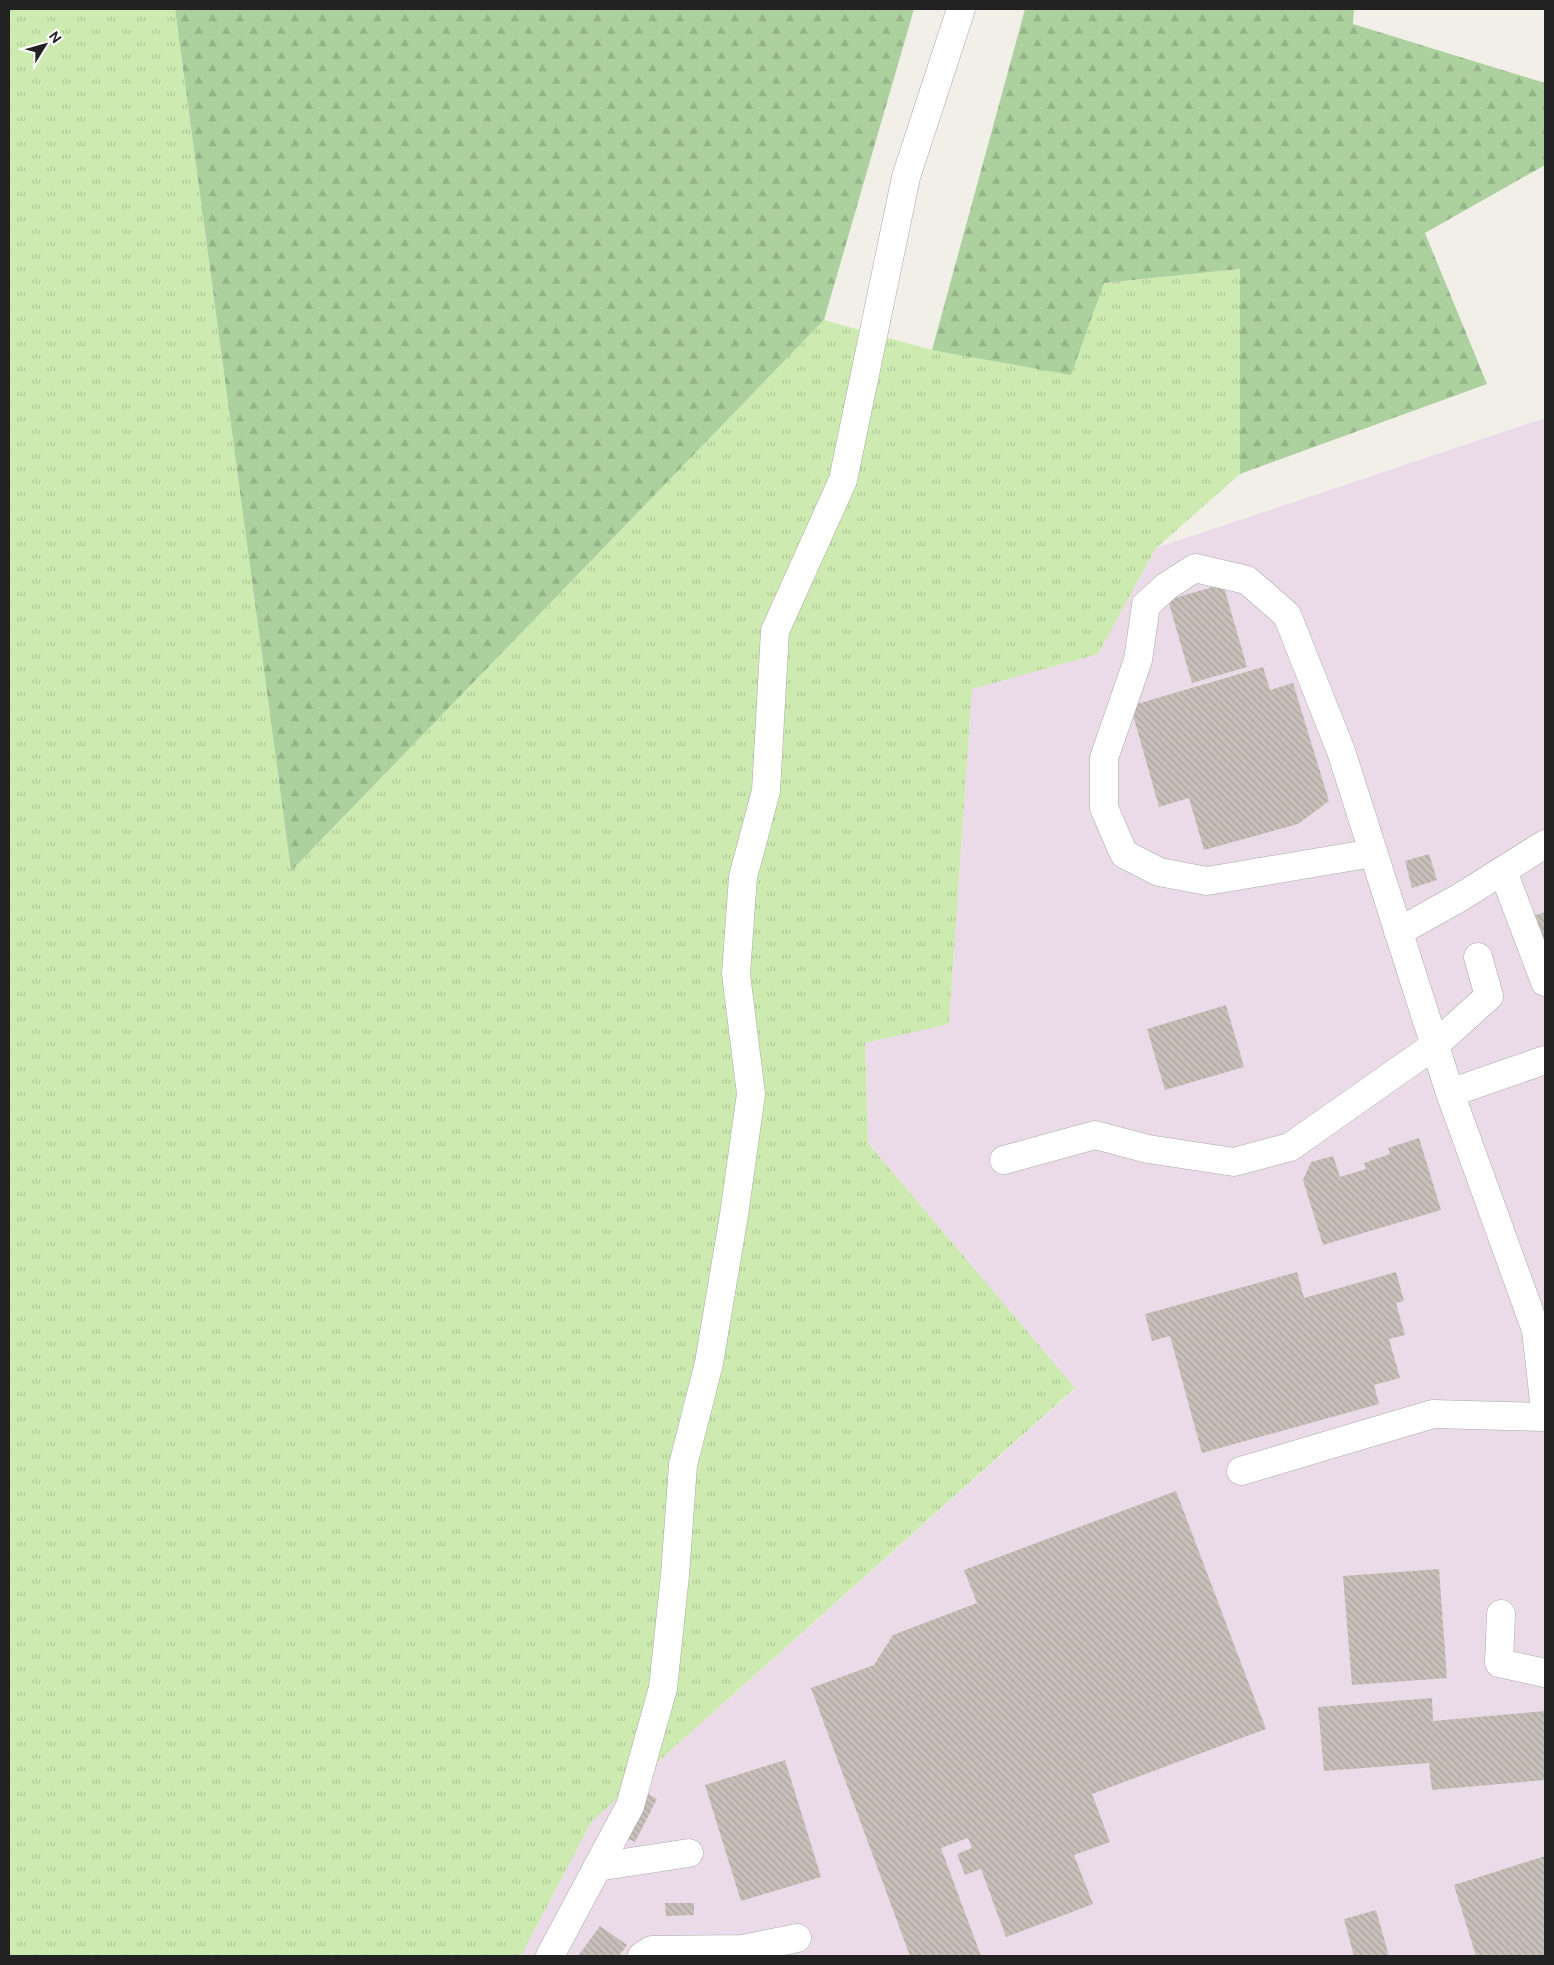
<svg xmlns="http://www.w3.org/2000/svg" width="1554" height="1965" viewBox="0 0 1554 1965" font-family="'DM Sans',sans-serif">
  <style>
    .industrial { fill: #ebdbe8 }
    .grass { fill: url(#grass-tufts) }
    .forest { fill: url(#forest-firs) }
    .building { fill: url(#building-back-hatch) }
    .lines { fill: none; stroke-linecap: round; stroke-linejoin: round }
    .minor-casing { stroke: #a9a9a9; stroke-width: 29 }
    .minor { stroke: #fff; stroke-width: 28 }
  </style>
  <defs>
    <pattern id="grass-tufts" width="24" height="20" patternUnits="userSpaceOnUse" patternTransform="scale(1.25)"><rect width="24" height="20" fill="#cdebb0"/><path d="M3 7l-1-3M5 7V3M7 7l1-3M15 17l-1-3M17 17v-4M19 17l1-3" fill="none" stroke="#b0c997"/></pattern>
    <pattern id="forest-firs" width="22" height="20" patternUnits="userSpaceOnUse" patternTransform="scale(1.25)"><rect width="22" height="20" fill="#add19e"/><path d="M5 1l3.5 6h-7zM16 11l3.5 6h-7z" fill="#95b388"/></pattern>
    <pattern id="building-back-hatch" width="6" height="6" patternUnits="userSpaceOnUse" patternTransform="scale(1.25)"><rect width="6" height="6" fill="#c7bfb8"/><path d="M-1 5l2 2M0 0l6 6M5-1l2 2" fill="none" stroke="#aba49e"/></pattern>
  </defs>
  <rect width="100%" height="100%" fill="#f2efe9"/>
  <!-- industrial -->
  <path class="industrial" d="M 1545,418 L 1545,1956 L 521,1956 L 591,1822 L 1075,1389 L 868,1143 L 865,1043 L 949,1023 L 972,688 L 1098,654 L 1156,548 Z"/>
  <!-- grass -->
  <path class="grass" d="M 9,9 L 175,9 L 291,871 L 824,320 L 932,350 L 1104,283 L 1240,269 L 1240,474 L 1156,548 L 1098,654 L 972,689 L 949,1024 L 865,1043 L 868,1143 L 1075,1388 L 591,1822 L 521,1956 L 9,1956 Z"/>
  <!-- forest -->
  <path class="forest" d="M 175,9 L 914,9 L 824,320 L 291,871 Z
    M 1025,9 L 1354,9 L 1353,24 L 1545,83 L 1545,165 L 1425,233 L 1487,384 L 1240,474 L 1240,269 L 1104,283 L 1071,375 L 932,350 Z"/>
  <!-- building -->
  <path class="building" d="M 1223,584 L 1247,667 L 1192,683 L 1168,600 Z
    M 1263,667 L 1270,690 L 1293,683 L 1329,801 L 1298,824 L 1204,850 L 1189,798 L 1159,807 L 1133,715 L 1137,704 Z
    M 1429,854 L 1437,880 L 1412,888 L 1405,861 Z
    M 1545,912 L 1545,946 L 1533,916 Z
    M 1226,1005 L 1244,1067 L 1165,1090 L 1147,1029 Z
    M 1419,1138 L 1441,1210 L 1323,1245 L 1303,1180 L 1311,1162 L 1333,1156 L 1340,1177 L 1366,1169 L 1364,1163 L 1390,1154 L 1388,1148 Z
    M 1297,1272 L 1304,1298 L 1396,1272 L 1404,1301 L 1396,1303 L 1405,1335 L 1389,1339 L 1400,1378 L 1374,1385 L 1379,1404 L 1202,1453 L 1170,1336 L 1152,1341 L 1145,1314 Z
    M 1176,1491 L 1266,1729 L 1092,1794 L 1110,1842 L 1074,1855 L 1093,1904 L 1006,1937 L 981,1869 L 965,1875 L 957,1854 L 972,1848 L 968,1838 L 941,1848 L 981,1956 L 910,1956 L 811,1688 L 874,1665 L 893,1635 L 977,1603 L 964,1570 Z
    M 1439,1569 L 1447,1678 L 1352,1685 L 1343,1576 Z
    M 1432,1698 L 1433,1721 L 1545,1711 L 1545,1780 L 1432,1790 L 1429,1763 L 1324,1771 L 1318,1707 Z
    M 785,1760 L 821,1877 L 741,1901 L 705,1785 Z
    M 648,1794 L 657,1799 L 635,1842 L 625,1837 Z
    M 1545,1856 L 1545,1956 L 1476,1956 L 1454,1885 Z
    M 665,1903 L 694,1903 L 694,1915 L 666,1916 Z
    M 1376,1910 L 1389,1956 L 1354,1956 L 1344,1919 Z
    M 600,1926 L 627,1945 L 619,1956 L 578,1956 Z"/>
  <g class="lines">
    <!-- minor casing -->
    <g class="minor-casing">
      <path id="minor" d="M 1373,853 L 1207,881 L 1159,872 L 1124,854 L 1104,808 L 1104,758 L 1138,660 L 1146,605 L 1167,586 L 1195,568 L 1247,580 L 1287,615 L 1341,751 L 1450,1093 L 1536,1330 L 1545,1410
        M 1503,871 L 1545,982
        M 1398,932 L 1459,898 L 1545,844
        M 1450,1093 L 1545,1060
        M 1004,1160 L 1095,1135 L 1148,1149 L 1234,1162 L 1290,1147 L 1435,1045 L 1489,996 L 1478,957
        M 1241,1471 L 1433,1414 L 1545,1417
        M 1501,1614 L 1499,1663 L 1545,1673
        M 597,1867 L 689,1853
        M 550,1956 L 630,1806 L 663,1688 L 675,1575 L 683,1465 L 709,1363 L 734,1215 L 751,1094 L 736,974 L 743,877 L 766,791 L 775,631 L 843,480 L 906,177 L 961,9
        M 642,1956 L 652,1950 L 743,1949 L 797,1938"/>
    </g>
    <!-- minor -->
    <use href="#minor" class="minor"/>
  </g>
  <!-- border -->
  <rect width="1554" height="1965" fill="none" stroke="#222222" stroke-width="20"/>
  <!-- north arrow -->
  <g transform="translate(45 45) rotate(53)" stroke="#ffffff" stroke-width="4" paint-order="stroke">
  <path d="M0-4L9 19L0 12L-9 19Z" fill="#222222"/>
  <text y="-8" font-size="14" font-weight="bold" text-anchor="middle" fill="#222222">N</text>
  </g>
</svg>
